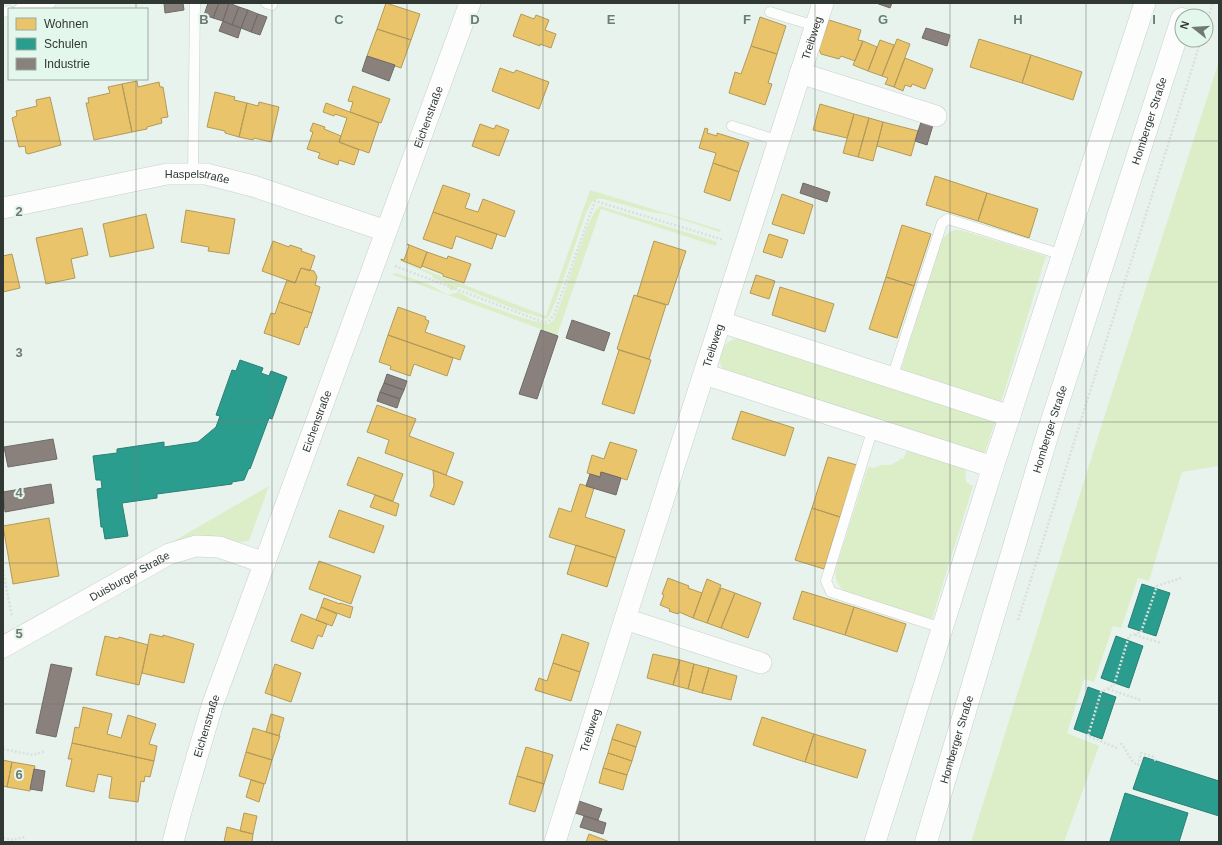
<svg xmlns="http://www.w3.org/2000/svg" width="1222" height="845" viewBox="0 0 1222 845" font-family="Arial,sans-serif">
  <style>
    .green { fill: #dbeec8 }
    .homes { fill: #e9c46a; stroke: #b29a5a }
    .schools { fill: #2a9d8f; stroke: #2c7f74 }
    .industry { fill: #8a817c; stroke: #6f6b66 }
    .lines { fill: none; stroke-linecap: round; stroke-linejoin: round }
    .service-casing { stroke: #c8d0cb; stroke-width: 11 }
    .minor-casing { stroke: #c8d0cb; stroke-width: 22 }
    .secondary-casing { stroke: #c8d0cb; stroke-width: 23 }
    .path { stroke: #dbdfdd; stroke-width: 2.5; stroke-dasharray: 2 2; stroke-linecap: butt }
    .service { stroke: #fcfdfc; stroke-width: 10 }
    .minor { stroke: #fcfdfc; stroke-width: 21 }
    .secondary { stroke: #fcfdfc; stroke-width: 22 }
    .grid { fill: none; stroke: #717975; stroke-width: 1; stroke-opacity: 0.55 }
    .labels { text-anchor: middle; stroke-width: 4; stroke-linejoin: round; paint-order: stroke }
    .street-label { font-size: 11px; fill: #313834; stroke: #e4f7ed }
    .grid-label { font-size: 13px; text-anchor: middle; font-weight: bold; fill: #717975; stroke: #e4f7ed; stroke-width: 4; stroke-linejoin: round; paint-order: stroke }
  </style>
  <rect width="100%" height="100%" fill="#e8f3ed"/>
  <!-- green -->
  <path class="green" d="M 1219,61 L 1219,466 L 1182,472 L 1149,581 L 1138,578 L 1121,628 L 1113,626 L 1094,682 L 1084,679 L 1067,733 L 1099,746 L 1064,842 L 971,842 L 1102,424 Z
    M 590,190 L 721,230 L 720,232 L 665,214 L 651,212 L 603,199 L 597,199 L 592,202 L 586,213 L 556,301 L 550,314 L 546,319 L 517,310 L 460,287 L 458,287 L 451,291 L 445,283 L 433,278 L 432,275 L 399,261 L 399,260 L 546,316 Z
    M 600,206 L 705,238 L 717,242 L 716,246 L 601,209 L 557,335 L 393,275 L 393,274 L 396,273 L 430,285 L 448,295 L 459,292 L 471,299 L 514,315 L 533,321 L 548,324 L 553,321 L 558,310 C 565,294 589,210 600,206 Z
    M 955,230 L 960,230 L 1046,256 L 1005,389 L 1001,401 L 996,404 L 901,370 L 940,244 C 943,237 947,232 955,230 Z
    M 743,337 L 993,419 L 995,422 L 985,452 L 982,454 L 723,370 C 714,353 725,339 743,337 Z
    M 909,447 L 965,468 L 966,482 L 973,486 L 932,619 L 845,592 C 837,585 834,578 836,568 L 868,467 L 874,468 L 881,465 L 890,465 L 900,460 L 900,458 L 903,459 Z
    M 269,486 L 249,541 L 239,542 L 219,538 L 167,545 Z"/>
  <!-- homes -->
  <path class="homes" d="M 386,3 L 420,14 L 411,40 L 377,29 Z
    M 521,14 L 534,19 L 536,15 L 549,20 L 545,30 L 556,34 L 551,48 L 540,44 L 540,46 L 513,36 Z
    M 760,17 L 786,26 L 777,54 L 751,46 Z
    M 829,20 L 861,30 L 858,40 L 863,41 L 855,61 L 841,56 L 839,59 L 821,54 L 819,49 Z
    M 377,29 L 411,40 L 401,68 L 367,56 Z
    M 897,39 L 910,44 L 894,87 L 885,84 L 888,78 L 882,76 Z
    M 979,39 L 1031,55 L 1022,83 L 970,67 Z
    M 880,40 L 894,45 L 882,76 L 868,71 Z
    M 863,41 L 877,47 L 868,71 L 853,65 Z
    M 751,46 L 777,54 L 768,83 L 772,84 L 765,105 L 729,93 L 735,72 L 741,74 Z
    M 1031,55 L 1082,72 L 1073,100 L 1022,83 Z
    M 905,58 L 933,69 L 925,89 L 912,84 L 911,87 L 905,85 L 903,91 L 894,87 Z
    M 500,68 L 514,73 L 516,70 L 549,82 L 539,109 L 492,91 Z
    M 137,81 L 138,87 L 159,82 L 160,87 L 163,87 L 168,117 L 161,118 L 162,123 L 147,127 L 147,129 L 132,132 L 122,84 Z
    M 122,84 L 132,132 L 94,140 L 86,103 L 89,103 L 88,98 L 110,93 L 108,87 Z
    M 353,86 L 390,99 L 381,123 L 350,112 L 353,102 L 348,101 Z
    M 215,92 L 235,97 L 234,100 L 247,103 L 239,137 L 225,133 L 225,131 L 207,127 Z
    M 50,97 L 61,145 L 28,154 L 26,153 L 25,146 L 19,147 L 12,118 L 17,116 L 16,111 L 37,106 L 36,100 Z
    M 259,102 L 279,107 L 271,142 L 254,138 L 253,140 L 239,137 L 247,103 L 258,106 Z
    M 326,103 L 379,123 L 369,153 L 339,142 L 347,118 L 335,114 L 334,116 L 323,112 Z
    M 820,104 L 854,114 L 847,138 L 813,130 Z
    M 854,114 L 869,118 L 858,157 L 843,153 Z
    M 869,118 L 883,122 L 873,161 L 858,157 Z
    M 883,122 L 918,131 L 911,156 L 877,146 Z
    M 313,123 L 325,127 L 324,129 L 341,136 L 339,142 L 359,150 L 354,165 L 339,160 L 338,165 L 318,158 L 320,153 L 307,149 L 313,132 L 310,131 Z
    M 480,124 L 494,129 L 496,125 L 509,130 L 499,156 L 472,146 Z
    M 705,128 L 708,129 L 707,133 L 717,136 L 717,133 L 749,143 L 739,172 L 713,163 L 716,153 L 699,148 Z
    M 713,163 L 739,172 L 730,201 L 704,192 Z
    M 935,176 L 987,193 L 978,221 L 926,205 Z
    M 443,185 L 470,194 L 465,208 L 478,212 L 483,199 L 515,211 L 505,237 L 433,212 Z
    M 987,193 L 1038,209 L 1029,238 L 978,221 Z
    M 782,194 L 813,205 L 804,234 L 772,224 Z
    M 186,210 L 235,219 L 229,254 L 208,251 L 209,247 L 181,242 Z
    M 433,212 L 497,234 L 492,249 L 456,236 L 452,249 L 423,239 Z
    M 146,214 L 154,248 L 110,257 L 103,224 Z
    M 902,225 L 931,234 L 914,286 L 886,277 Z
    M 82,228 L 88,255 L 71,259 L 75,278 L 46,284 L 36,238 Z
    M 769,234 L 788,240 L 782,258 L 763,252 Z
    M 273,241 L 289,247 L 290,245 L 302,249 L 301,251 L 315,256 L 310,271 L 301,268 L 295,283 L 262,271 Z
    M 654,241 L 686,251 L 668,305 L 637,296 Z
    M 407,244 L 427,252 L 421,268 L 401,260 L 401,259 L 404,260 L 409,246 Z
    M 427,252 L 447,259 L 448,256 L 471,264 L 464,283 L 443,276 L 443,274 L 422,266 Z
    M 12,254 L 20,288 L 3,292 L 3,256 Z
    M 301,268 L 314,271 L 317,277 L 315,285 L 320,287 L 312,313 L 279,302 L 287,280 L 295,283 Z
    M 756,275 L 775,281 L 769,299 L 750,293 Z
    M 886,277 L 914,286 L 897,338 L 869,329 Z
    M 780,287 L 834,304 L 825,332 L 772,315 Z
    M 634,295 L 666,305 L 649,359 L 617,349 Z
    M 279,302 L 312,313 L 307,328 L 305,327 L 299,345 L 264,333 L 271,313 L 275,314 Z
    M 398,307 L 426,317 L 425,319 L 429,321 L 425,332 L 465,346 L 460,360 L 388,335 Z
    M 388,335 L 453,358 L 447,376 L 414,364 L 410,376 L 390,369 L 391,366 L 379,362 Z
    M 619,350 L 651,360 L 634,414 L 602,404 Z
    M 377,405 L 416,419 L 409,436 L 454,453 L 446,475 L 385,453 L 389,440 L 367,432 Z
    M 741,411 L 794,428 L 785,456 L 732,439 Z
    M 610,442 L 637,450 L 627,480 L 601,472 L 600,477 L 587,473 L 592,455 L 604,459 Z
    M 358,457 L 403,474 L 393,501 L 347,485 Z
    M 828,457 L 857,465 L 840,517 L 812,508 Z
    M 433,470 L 463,482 L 454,505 L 430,496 L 434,486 Z
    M 580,484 L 594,488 L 585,517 L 625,530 L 616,558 L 549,537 L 559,508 L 571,512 Z
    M 375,495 L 399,504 L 396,516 L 370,507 Z
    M 812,508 L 840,517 L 824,569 L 795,560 Z
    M 339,510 L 384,526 L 374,553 L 329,537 Z
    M 49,518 L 59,576 L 13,584 L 3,526 Z
    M 576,545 L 616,558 L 607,587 L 567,574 Z
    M 319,561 L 361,576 L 351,604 L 309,589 Z
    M 668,578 L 689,586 L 688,588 L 702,593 L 693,618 L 679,612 L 678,614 L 669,611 L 670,609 L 660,605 L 664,595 L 662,594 Z
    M 707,579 L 721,585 L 707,623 L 693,618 Z
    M 721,588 L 735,593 L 721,628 L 707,623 Z
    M 802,591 L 854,607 L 845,635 L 793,619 Z
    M 735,593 L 761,603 L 748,638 L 721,628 Z
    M 324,598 L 340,604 L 340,603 L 353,607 L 350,618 L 321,607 Z
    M 321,607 L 337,614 L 332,626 L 316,620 Z
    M 854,607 L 906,624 L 897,652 L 845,635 Z
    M 301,614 L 327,624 L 322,637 L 318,635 L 313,649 L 291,641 Z
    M 150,634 L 163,637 L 163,635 L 194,644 L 184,683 L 142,673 Z
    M 562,634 L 589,643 L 580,672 L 553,663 Z
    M 105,636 L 118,639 L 119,637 L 148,645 L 139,685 L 96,675 Z
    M 653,654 L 680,660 L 673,685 L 647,678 Z
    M 680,660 L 694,664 L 688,689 L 673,685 Z
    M 553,663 L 580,672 L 571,701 L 535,690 L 539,678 L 547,681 Z
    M 275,664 L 301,673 L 291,702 L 265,693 Z
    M 694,664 L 709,668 L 702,693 L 688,689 Z
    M 709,668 L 737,676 L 731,700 L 702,693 Z
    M 83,707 L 112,714 L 107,734 L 121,738 L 128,715 L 156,724 L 149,744 L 157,746 L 154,761 L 72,743 L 75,727 L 79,728 Z
    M 271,714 L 284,718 L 279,736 L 266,732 Z
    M 762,717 L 814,734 L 805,762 L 753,745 Z
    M 617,724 L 641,732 L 636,747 L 612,739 Z
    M 253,728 L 280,736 L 272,760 L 246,752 Z
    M 814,734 L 866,750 L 857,778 L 805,762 Z
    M 612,739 L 636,747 L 632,761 L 608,753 Z
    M 72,743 L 154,761 L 150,777 L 145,776 L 144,782 L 141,781 L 138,802 L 109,798 L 112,777 L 98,774 L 94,792 L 66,786 L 72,759 L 68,759 Z
    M 526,747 L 553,755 L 544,784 L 517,776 Z
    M 246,752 L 272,760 L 265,784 L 239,776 Z
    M 608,753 L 632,761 L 627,775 L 603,768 Z
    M 3,760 L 12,762 L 7,787 L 3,786 Z
    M 12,762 L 35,766 L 30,791 L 7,787 Z
    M 603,768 L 627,775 L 623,790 L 599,783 Z
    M 517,776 L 544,784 L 535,812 L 509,804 Z
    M 251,780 L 264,784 L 259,802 L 246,797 Z
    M 244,813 L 257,816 L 253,834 L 240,831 Z
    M 227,827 L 253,834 L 252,842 L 224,842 Z
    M 589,834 L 610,842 L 586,842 Z"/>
  <!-- schools -->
  <path class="schools" d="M 240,360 L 263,368 L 261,373 L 269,376 L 271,371 L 287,377 L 272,419 L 269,418 L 250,469 L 249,468 L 244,480 L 232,482 L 232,484 L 157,494 L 157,498 L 122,503 L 128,536 L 105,539 L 103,527 L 101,527 L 97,489 L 102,488 L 101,480 L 96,480 L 93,456 L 117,453 L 117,449 L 164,442 L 164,447 L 198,442 L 216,427 L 220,416 L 216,415 L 232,370 L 236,371 Z
    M 1142,584 L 1170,593 L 1156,636 L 1128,627 Z
    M 1116,636 L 1143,646 L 1129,688 L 1101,678 Z
    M 1088,687 L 1116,697 L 1102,739 L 1074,729 Z
    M 1144,757 L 1219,781 L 1219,816 L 1133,789 Z
    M 1125,793 L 1188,813 L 1179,842 L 1114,842 L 1110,841 Z"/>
  <!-- industry -->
  <path class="industry" d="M 164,3 L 183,3 L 184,10 L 165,13 Z
    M 208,3 L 219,3 L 213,18 L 204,15 Z
    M 219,3 L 229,3 L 223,21 L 213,18 Z
    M 229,3 L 239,7 L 232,25 L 223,21 Z
    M 876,3 L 892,3 L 890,8 Z
    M 239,7 L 248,10 L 241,28 L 232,25 Z
    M 248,10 L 258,14 L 251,32 L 241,28 Z
    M 258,14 L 267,17 L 260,35 L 251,32 Z
    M 223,21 L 241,28 L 238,38 L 219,31 Z
    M 926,28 L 950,35 L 947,46 L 922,38 Z
    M 367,56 L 395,65 L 389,81 L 362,71 Z
    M 921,122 L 933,125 L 927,145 L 915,141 Z
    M 803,183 L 830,192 L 827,202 L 800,193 Z
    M 572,320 L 610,333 L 604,351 L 566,338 Z
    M 541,330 L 558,336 L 537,399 L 519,394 Z
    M 387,374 L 407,381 L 404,390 L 384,383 Z
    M 384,383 L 404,390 L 400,399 L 380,392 Z
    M 380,392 L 400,399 L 397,408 L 377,401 Z
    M 53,439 L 57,459 L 8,467 L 4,447 Z
    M 601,472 L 621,478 L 616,495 L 586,486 L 590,474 L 600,477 Z
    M 51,484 L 54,503 L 5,512 L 3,492 Z
    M 51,664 L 72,668 L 56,737 L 36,733 Z
    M 34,769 L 45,771 L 42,791 L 30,789 Z
    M 579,801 L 602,809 L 598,820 L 575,813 Z
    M 584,816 L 606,823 L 603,834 L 580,827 Z"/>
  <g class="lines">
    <!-- service casing -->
    <g class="service-casing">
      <path id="service" d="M 266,3 L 272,5
        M 19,9 L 51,3
        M 3,12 L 9,11
        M 770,12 L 815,26
        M 732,126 L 779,141
        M 193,174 L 195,3
        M 892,378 L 942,223 L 948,219 L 1063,255
        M 873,428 L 826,581 L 831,592 L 942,628"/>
    </g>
    <!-- minor casing -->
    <g class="minor-casing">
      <g id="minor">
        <path d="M 800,73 L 936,116"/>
        <path id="s1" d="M 3,208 L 167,174 L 206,174 L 253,186 L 386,231"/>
        <path d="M 721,322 L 1010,416"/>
        <path d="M 704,374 L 993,467"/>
        <path d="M 625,619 L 761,663"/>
        <path id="s2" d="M 3,647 L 169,554 L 196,546 L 219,547 L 265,563"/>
        <path id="s3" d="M 173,842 L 181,811 L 212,706 L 470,3"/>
        <path id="s4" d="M 555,842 L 625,619 L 823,3"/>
        <path d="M 875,842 L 993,467 L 1145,3"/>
      </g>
    </g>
    <!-- secondary casing -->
    <g class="secondary-casing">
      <g id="secondary">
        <path id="s5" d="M 926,842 L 1047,436 L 1182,19"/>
      </g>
    </g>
    <!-- path -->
    <path class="path" d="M 1206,25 L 1213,3
      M 395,266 L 543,322 L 549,321 L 554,315 L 595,201 L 724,240
      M 3,570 L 12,617
      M 1018,620 L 1201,40
      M 1135,635 L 1161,643
      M 1108,689 L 1141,700
      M 1121,743 L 1133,762 L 1138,765 L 1141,753 L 1152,756 L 1156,761
      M 1117,748 L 1088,736 L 1101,692 L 1114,685 L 1129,636 L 1141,632 L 1157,586 L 1181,578
      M 3,749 L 33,755 L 45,751
      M 3,838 L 13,840 L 25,837"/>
    <!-- service -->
    <use href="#service" class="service"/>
    <!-- minor -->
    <use href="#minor" class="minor"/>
    <!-- secondary -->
    <use href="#secondary" class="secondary"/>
  </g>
  <!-- grid -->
  <path class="grid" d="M 136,3 L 136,9M 272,3 L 272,842M 407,3 L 407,842M 543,3 L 543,842M 679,3 L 679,842M 815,3 L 815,842M 950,3 L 950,842M 1086,3 L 1086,842M 136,79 L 136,842M 3,141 L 1219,141M 3,282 L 1219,282M 3,422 L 1219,422M 3,563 L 1219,563M 3,704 L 1219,704"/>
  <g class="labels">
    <!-- street labels -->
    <g class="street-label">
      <text dy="4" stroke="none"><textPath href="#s4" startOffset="844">Treibweg</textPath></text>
      <text dy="4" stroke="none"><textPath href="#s3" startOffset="769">Eichenstraße</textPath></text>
      <text dy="4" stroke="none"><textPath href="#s5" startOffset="755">Homberger Straße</textPath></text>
      <text dy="4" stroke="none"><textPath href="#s1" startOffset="198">Haspelstraße</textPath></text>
      <text dy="4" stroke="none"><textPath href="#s4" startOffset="521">Treibweg</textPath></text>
      <text dy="4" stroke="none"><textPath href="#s3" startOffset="445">Eichenstraße</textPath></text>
      <text dy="4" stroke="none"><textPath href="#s5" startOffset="431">Homberger Straße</textPath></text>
      <text dy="4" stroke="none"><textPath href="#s2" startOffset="145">Duisburger Straße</textPath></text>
      <text dy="4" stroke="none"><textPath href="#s3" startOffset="121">Eichenstraße</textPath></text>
      <text dy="4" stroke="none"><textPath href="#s4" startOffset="117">Treibweg</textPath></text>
      <text dy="4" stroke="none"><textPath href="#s5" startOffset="107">Homberger Straße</textPath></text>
    </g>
  </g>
  <g class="grid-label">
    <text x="204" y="24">B</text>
    <text x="339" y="24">C</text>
    <text x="475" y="24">D</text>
    <text x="611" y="24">E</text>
    <text x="747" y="24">F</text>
    <text x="883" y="24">G</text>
    <text x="1018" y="24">H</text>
    <text x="1154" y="24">I</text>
    <text x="19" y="216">2</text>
    <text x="19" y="357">3</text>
    <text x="19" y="497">4</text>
    <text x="19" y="638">5</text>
    <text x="19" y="779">6</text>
  </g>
  <!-- border -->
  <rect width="1222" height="845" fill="none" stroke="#313834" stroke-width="8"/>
  <!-- legend -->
  <rect x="8" y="8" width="140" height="72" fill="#e4f7ed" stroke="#9caba3"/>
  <rect x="16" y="18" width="20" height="12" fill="#e9c46a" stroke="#9caba3"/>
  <text x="44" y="28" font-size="12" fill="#313834">Wohnen</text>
  <rect x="16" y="38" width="20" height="12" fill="#2a9d8f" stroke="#9caba3"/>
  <text x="44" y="48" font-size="12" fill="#313834">Schulen</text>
  <rect x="16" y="58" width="20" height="12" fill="#8a817c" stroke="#9caba3"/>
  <text x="44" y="68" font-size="12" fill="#313834">Industrie</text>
  <!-- north arrow -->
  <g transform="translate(1194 28) rotate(287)"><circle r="19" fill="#e4f7ed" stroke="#9caba3"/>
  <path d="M0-3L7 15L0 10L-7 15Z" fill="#717975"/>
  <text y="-6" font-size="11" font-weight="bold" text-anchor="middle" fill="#313834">N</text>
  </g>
</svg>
